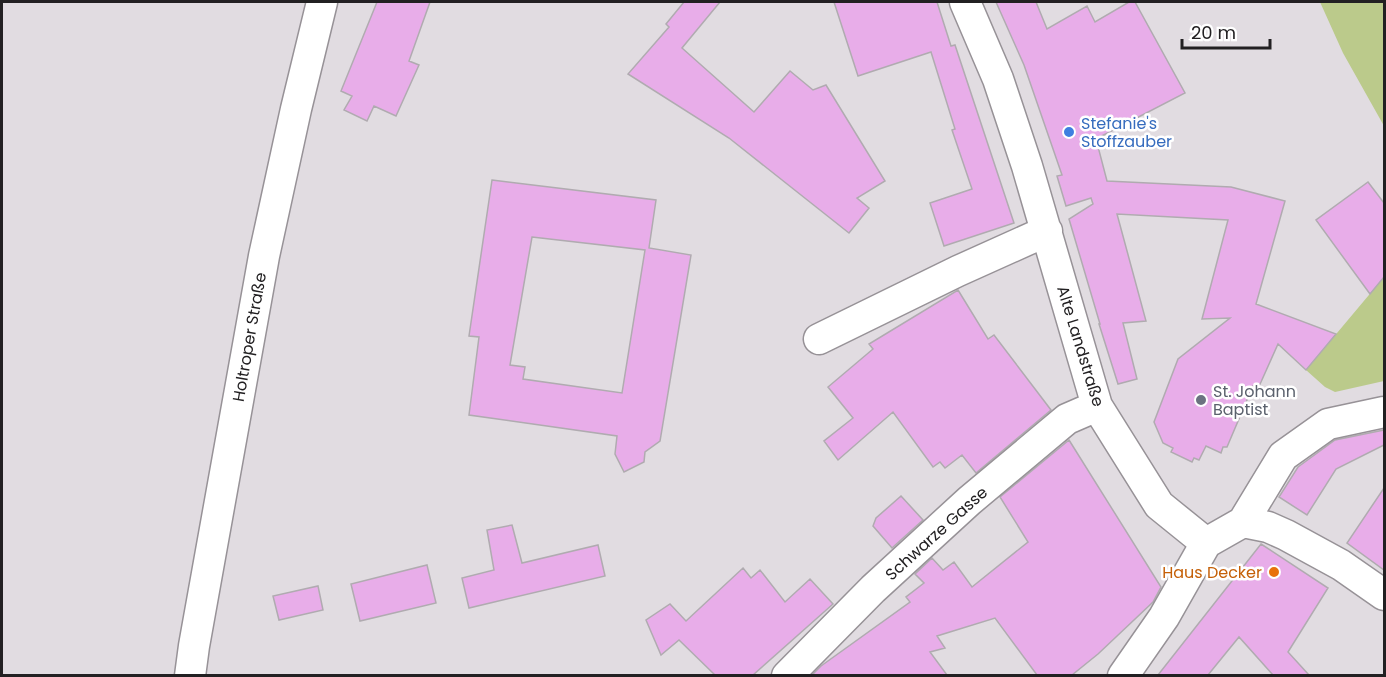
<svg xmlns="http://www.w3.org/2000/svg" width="1386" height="677" viewBox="0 0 1386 677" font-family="Poppins,sans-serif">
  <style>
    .green { fill: #bbca8b }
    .building { fill: #e8ade9; stroke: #b0abb0; stroke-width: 1.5; fill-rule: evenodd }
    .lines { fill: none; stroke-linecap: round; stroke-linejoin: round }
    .minor-casing { stroke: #979297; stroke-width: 33 }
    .minor { stroke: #fff; stroke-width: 30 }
    .shop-dot { fill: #3f7fe0; stroke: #fff; stroke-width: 2 }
    .worship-dot { fill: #6b7280; stroke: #fff; stroke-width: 2 }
    .food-dot { fill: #e8710a; stroke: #fff; stroke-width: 2 }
    .labels { text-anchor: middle; stroke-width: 5; stroke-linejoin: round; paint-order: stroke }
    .shop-label { font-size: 16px; fill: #366cbe; stroke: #fff; text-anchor: start }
    .street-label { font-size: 16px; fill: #222022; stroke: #fff }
    .worship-label { font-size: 16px; fill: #5b616d; stroke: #fff; text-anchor: start }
    .food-label { font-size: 16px; fill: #c56008; stroke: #fff; text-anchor: end }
  </style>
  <rect width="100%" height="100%" fill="#e1dce1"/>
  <!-- green -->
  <path class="green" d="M 1320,2 L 1384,2 L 1384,126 L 1343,53 Z
    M 1384,277 L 1384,381 L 1335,392 L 1325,387 L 1306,370 Z"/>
  <!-- building -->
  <path class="building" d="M 377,2 L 430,2 L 409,61 L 419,65 L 396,116 L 374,106 L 367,121 L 344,110 L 352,96 L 341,91 Z
    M 684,2 L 720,2 L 682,48 L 754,112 L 790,71 L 813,90 L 826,85 L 885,181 L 857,198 L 869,208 L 849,233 L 729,138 L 628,74 L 669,27 L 666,24 Z
    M 834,2 L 937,2 L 951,46 L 955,45 L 1014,223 L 944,246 L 930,203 L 972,189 L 952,130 L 955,129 L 931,52 L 858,76 Z
    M 996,2 L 1036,2 L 1047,29 L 1087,6 L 1095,22 L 1129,2 L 1135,2 L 1185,93 L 1096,139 L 1107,181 L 1231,187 L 1285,201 L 1256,304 L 1336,334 L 1306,370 L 1278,344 L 1261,382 L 1258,388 L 1253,386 L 1227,447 L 1223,447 L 1221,453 L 1206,446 L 1199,460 L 1194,458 L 1192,462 L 1171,452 L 1173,448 L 1163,443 L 1154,422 L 1178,359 L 1230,318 L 1202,319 L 1228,220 L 1117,214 L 1146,321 L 1123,323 L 1137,379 L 1118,384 L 1099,324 L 1100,324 L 1069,219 L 1093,204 L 1091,198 L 1066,206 L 1057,176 L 1062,175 L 1024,65 Z
    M 492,180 L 656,200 L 649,248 L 691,255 L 660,441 L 645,452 L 644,462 L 624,472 L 615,454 L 617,436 L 469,415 L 479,337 L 469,336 ZM 532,237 L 645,250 L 622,393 L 523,379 L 525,367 L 510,365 Z
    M 1368,182 L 1384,203 L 1384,277 L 1370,294 L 1316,220 Z
    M 958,290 L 988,339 L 994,335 L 1051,410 L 976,473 L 962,455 L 945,468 L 940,462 L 933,467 L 893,412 L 838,460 L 824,441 L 853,418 L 828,387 L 873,349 L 869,344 Z
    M 1384,430 L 1384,445 L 1336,469 L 1307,515 L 1279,497 L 1298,467 L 1335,440 Z
    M 1069,440 L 1161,587 L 1153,602 L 1098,654 L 1072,675 L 1037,675 L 995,618 L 937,636 L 945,648 L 930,652 L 947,675 L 812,675 L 821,666 L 910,602 L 906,597 L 924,583 L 915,574 L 932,558 L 943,570 L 954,562 L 972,587 L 1028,542 L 1000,497 Z
    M 1384,488 L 1384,570 L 1347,543 Z
    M 901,496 L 923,520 L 892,548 L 873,526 L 876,518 Z
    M 512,525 L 522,563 L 598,545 L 605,576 L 469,608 L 462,578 L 494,570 L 487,530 Z
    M 1261,544 L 1328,588 L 1288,652 L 1309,675 L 1273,675 L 1239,637 L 1208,675 L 1158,675 Z
    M 427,565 L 436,603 L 360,621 L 351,584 Z
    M 743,568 L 751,578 L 760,570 L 785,602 L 810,579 L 833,604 L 753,675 L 715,675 L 679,640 L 661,655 L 646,620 L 670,604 L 686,621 Z
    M 318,586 L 323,610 L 279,620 L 273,596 Z"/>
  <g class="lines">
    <!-- minor casing -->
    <g class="minor-casing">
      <path id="minor" d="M 965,2 L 998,79 L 1027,166 L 1097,406 L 1159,505 L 1206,543
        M 819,339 L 958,271 L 1047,231
        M 1243,522 L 1283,456 L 1328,424 L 1384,412
        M 1206,543 L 1243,522 L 1268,527 L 1286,535 L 1341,565 L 1384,595
        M 190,676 L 194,646 L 264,256 L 296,109 L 322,2
        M 787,676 L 873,589 L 969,501 L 1067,419 L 1097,406
        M 1123,676 L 1164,617 L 1206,543"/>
    </g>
    <!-- minor -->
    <use href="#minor" class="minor"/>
  </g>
  <!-- markers -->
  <circle class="shop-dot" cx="1069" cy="132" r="6"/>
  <circle class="worship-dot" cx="1201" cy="400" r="6"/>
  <circle class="food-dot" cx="1274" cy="572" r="6"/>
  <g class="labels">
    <!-- shop labels -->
    <g class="shop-label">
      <text x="1081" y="129">Stefanie's<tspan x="1081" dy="18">Stoffzauber</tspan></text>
    </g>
    <!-- street labels -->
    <g class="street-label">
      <text transform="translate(249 337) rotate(-80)" y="6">Holtroper Straße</text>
      <text transform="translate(1081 346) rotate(73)" y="6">Alte Landstraße</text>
      <text transform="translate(936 533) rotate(-42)" y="6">Schwarze Gasse</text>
    </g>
    <!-- worship labels -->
    <g class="worship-label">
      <text x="1213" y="397">St. Johann<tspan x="1213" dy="18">Baptist</tspan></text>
    </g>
    <!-- food labels -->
    <g class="food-label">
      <text x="1262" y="578">Haus Decker</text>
    </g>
  </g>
  <!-- border -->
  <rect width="1386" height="677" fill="none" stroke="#222022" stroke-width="6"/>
  <!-- scale -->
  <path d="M1182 39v9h88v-9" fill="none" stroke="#222022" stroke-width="3"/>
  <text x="1191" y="39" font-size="18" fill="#222022" stroke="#ffffff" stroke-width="4.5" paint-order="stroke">20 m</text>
</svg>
